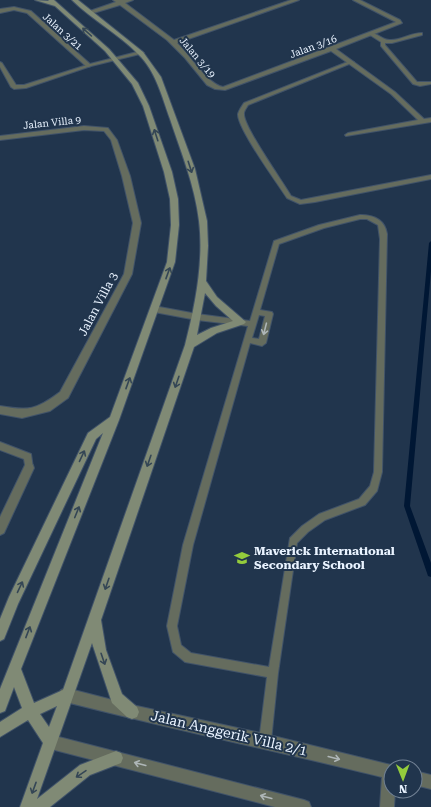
<svg xmlns="http://www.w3.org/2000/svg" width="431" height="807" viewBox="0 0 431 807" font-family="'Roboto Serif',serif">
  <style>
    .lines { fill: none; stroke-linecap: round; stroke-linejoin: round }
    .stream { fill: #001734; fill-rule: evenodd }
    .lane-casing { stroke: #415369; stroke-width: 2 }
    .street-casing { stroke: #415369; stroke-width: 2 }
    .secondary-casing { stroke: #415369; stroke-width: 2 }
    .lane { fill: #656c5e; fill-rule: evenodd }
    .street { fill: #656c5e; fill-rule: evenodd }
    .secondary { fill: #808a75; fill-rule: evenodd }
    .oneway { stroke: #344655 }
    .oneway2 { stroke: #aeb6b7 }
    .labels { text-anchor: middle; stroke-width: 4; stroke-linejoin: round; paint-order: stroke }
    .far-street-label { font-size: 10px; fill: #e9f3ff; stroke: #21354d }
    .street-label { font-size: 12px; fill: #e9f3ff; stroke: #21354d }
    .poi-label { font-size: 12px; font-weight: bold; fill: #e9f3ff; stroke: #21354d; text-anchor: start }
    .near-street-label { font-size: 14px; fill: #e9f3ff; stroke: #21354d }
  </style>
  <rect width="100%" height="100%" fill="#21354d"/>
  <g class="lines">
    <!-- stream -->
    <path class="stream" d="M 431,241 L 431,271 L 410,506 L 431,563 L 431,577 L 428,576 L 427,573 L 404,506 L 429,243 Z"/>
    <!-- lane casing -->
    <g class="lane-casing">
      <path id="lane" d="M 370,33 C 378,33 383,41 391,40 C 401,40 411,33 422,33 L 422,35 L 392,43 L 385,43 L 385,45 L 417,82 L 431,82 L 431,84 L 420,86 L 413,84 L 381,46 L 381,42 L 370,35 Z
        M 350,61 L 354,62 L 248,105 C 247,107 244,111 244,113 C 242,125 283,182 291,196 L 301,200 L 431,175 L 431,179 L 315,202 L 300,204 L 287,198 C 278,184 237,128 238,114 C 239,110 242,106 244,103 Z
        M 0,62 L 2,63 L 16,85 L 24,85 L 87,65 L 91,66 L 26,88 L 14,89 L 11,87 L 0,67 Z
        M 360,215 C 374,215 385,220 387,234 L 382,472 L 377,491 L 365,505 L 325,520 L 308,532 L 297,543 L 278,673 L 271,741 L 269,745 L 265,747 L 261,745 L 259,741 L 267,677 L 185,662 L 173,652 L 167,626 L 183,545 L 248,326 L 197,320 L 154,312 L 150,309 L 154,306 L 197,314 L 250,321 L 274,241 L 319,225 ZM 360,219 L 367,219 L 378,225 L 380,239 L 374,472 L 370,486 L 359,499 L 319,514 L 302,526 L 290,538 L 269,667 L 191,653 L 181,645 L 177,626 L 193,545 L 250,343 L 262,346 L 266,343 L 273,314 L 272,312 L 260,310 L 279,244 L 324,228 ZM 259,315 L 265,316 L 259,339 L 252,338 Z
        M 0,442 L 31,454 L 33,468 L 32,471 L 29,472 L 26,471 L 24,459 L 0,450 Z"/>
    </g>
    <!-- street casing -->
    <g class="street-casing">
      <path id="street" d="M 113,0 L 133,0 L 125,3 L 174,40 L 291,0 L 299,0 L 177,43 C 190,55 207,84 223,87 L 396,22 L 353,0 L 360,0 L 400,20 L 402,23 L 336,49 L 395,92 L 424,119 L 431,118 L 431,122 L 346,136 L 345,135 L 348,133 L 418,120 L 391,94 L 331,51 L 225,90 L 215,89 L 207,85 L 185,58 L 167,40 L 120,5 L 90,14 L 87,12 L 116,2 Z
        M 14,7 L 31,11 L 90,64 L 141,51 L 144,53 L 87,67 L 27,13 L 14,10 L 0,13 L 0,9 Z
        M 84,126 L 108,128 L 117,140 L 130,176 L 141,223 L 132,274 L 68,398 L 50,411 L 22,418 L 0,414 L 0,406 C 29,411 36,410 60,392 L 124,274 L 133,223 L 122,176 L 111,140 L 104,131 L 84,130 L 0,140 L 0,136 Z
        M 29,463 L 33,465 L 34,468 L 4,533 L 0,535 L 0,517 L 25,465 Z
        M 66,688 L 132,705 L 265,734 L 391,765 L 396,767 L 391,767 L 391,791 L 395,791 L 394,807 L 380,807 L 382,777 C 277,751 171,729 66,702 L 61,700 L 59,695 L 61,690 Z
        M 51,735 L 304,800 L 309,802 L 311,807 L 275,807 L 51,749 L 46,747 L 44,742 L 46,737 Z
        M 415,771 L 431,775 L 431,789 L 415,785 Z"/>
    </g>
    <!-- secondary casing -->
    <g class="secondary-casing">
      <path id="secondary" d="M 35,0 L 49,1 L 48,0 L 54,0 L 109,49 L 138,83 L 149,106 L 172,172 L 178,199 L 179,225 L 175,262 L 119,420 L 21,669 L 34,703 L 63,690 L 185,345 C 195,306 204,262 199,221 C 195,186 181,152 170,119 C 162,97 156,71 138,54 C 119,34 92,20 72,0 L 78,0 L 143,52 L 161,77 L 195,169 L 207,221 L 208,246 L 206,281 L 217,297 L 246,322 L 244,324 L 217,333 L 194,347 L 101,620 L 106,650 L 122,694 L 137,707 L 139,712 L 137,717 L 132,719 L 127,717 L 112,703 L 92,643 L 37,799 L 80,765 L 116,751 L 121,753 L 123,758 L 121,763 L 90,775 L 50,807 L 20,807 L 43,743 L 28,720 L 0,737 L 0,722 L 22,708 L 14,687 L 5,711 L 0,713 L 0,689 L 103,433 L 96,439 L 18,604 L 4,639 L 0,641 L 0,619 L 9,597 L 88,433 L 110,417 L 167,262 L 171,225 L 170,199 L 164,172 L 143,106 L 132,84 L 105,51 L 55,6 ZM 205,293 L 216,306 L 233,321 L 211,328 L 197,335 ZM 57,706 L 49,727 L 40,714 Z"/>
    </g>
    <!-- lane -->
    <use href="#lane" class="lane"/>
    <!-- street -->
    <use href="#street" class="street"/>
    <!-- secondary -->
    <use href="#secondary" class="secondary"/>
  </g>
  <!-- one-way arrows -->
  <defs><path id="oneway-shaft" d="M-6 0H5M1.5-3L5.5 0L1.5 3" fill="none" stroke-width="1.6" stroke-linecap="round" stroke-linejoin="round"/></defs>
  <g class="oneway">
    <use href="#oneway-shaft" transform="translate(87 32) rotate(-138)"/>
    <use href="#oneway-shaft" transform="translate(156 135) rotate(-108)"/>
    <use href="#oneway-shaft" transform="translate(190 167) rotate(72)"/>
    <use href="#oneway-shaft" transform="translate(168 273) rotate(-70)"/>
    <use href="#oneway-shaft" transform="translate(177 382) rotate(109)"/>
    <use href="#oneway-shaft" transform="translate(128 383) rotate(-70)"/>
    <use href="#oneway-shaft" transform="translate(82 456) rotate(-65)"/>
    <use href="#oneway-shaft" transform="translate(149 461) rotate(109)"/>
    <use href="#oneway-shaft" transform="translate(77 512) rotate(-68)"/>
    <use href="#oneway-shaft" transform="translate(107 584) rotate(109)"/>
    <use href="#oneway-shaft" transform="translate(20 587) rotate(-65)"/>
    <use href="#oneway-shaft" transform="translate(28 632) rotate(-69)"/>
    <use href="#oneway-shaft" transform="translate(103 659) rotate(71)"/>
    <use href="#oneway-shaft" transform="translate(81 774) rotate(146)"/>
    <use href="#oneway-shaft" transform="translate(34 788) rotate(110)"/>
  </g>
  <g class="oneway2">
    <use href="#oneway-shaft" transform="translate(265 329) rotate(104)"/>
    <use href="#oneway-shaft" transform="translate(334 758) rotate(14)"/>
    <use href="#oneway-shaft" transform="translate(140 764) rotate(-165)"/>
    <use href="#oneway-shaft" transform="translate(266 797) rotate(-165)"/>
  </g>
  <!-- icons -->
  <defs>
    <g id="school-bare" transform="scale(1.2)"><path d="M0-5L7-2L0 1L-7-2ZM-4 1L0 2.5L4 1V4Q0 6-4 4Z" fill="#94cc3c" stroke="#21354d" stroke-width="2.5" paint-order="stroke"/></g>
  </defs>
  <g fill-rule="evenodd">
    <use href="#school-bare" x="242" y="558"/>
  </g>
  <g class="labels">
    <!-- far-street labels -->
    <g class="far-street-label">
      <text transform="translate(63 31) rotate(42)" y="4">Jalan 3/21</text>
      <text transform="translate(313 46) rotate(-20)" y="4">Jalan 3/16</text>
      <text transform="translate(198 57) rotate(50)" y="4">Jalan 3/19</text>
      <text transform="translate(52 122) rotate(-6)" y="4">Jalan Villa 9</text>
    </g>
    <!-- street labels -->
    <g class="street-label">
      <text transform="translate(98 304) rotate(-62)" y="4">Jalan Villa 3</text>
    </g>
    <!-- poi labels -->
    <g class="poi-label">
      <text x="254" y="555">Maverick International<tspan x="254" dy="14">Secondary School</tspan></text>
    </g>
    <!-- near-street labels -->
    <g class="near-street-label">
      <text transform="translate(229 733) rotate(13)" y="5">Jalan Anggerik Villa 2/1</text>
    </g>
  </g>
  <!-- north arrow -->
  <g transform="translate(403 779) rotate(179)"><circle r="19" fill="#21354d" stroke="#718194"/>
  <path d="M0-3L7 15L0 10L-7 15Z" fill="#94cc3c"/>
  <text y="-6" font-size="11" font-weight="bold" text-anchor="middle" fill="#e9f3ff">N</text>
  </g>
</svg>
